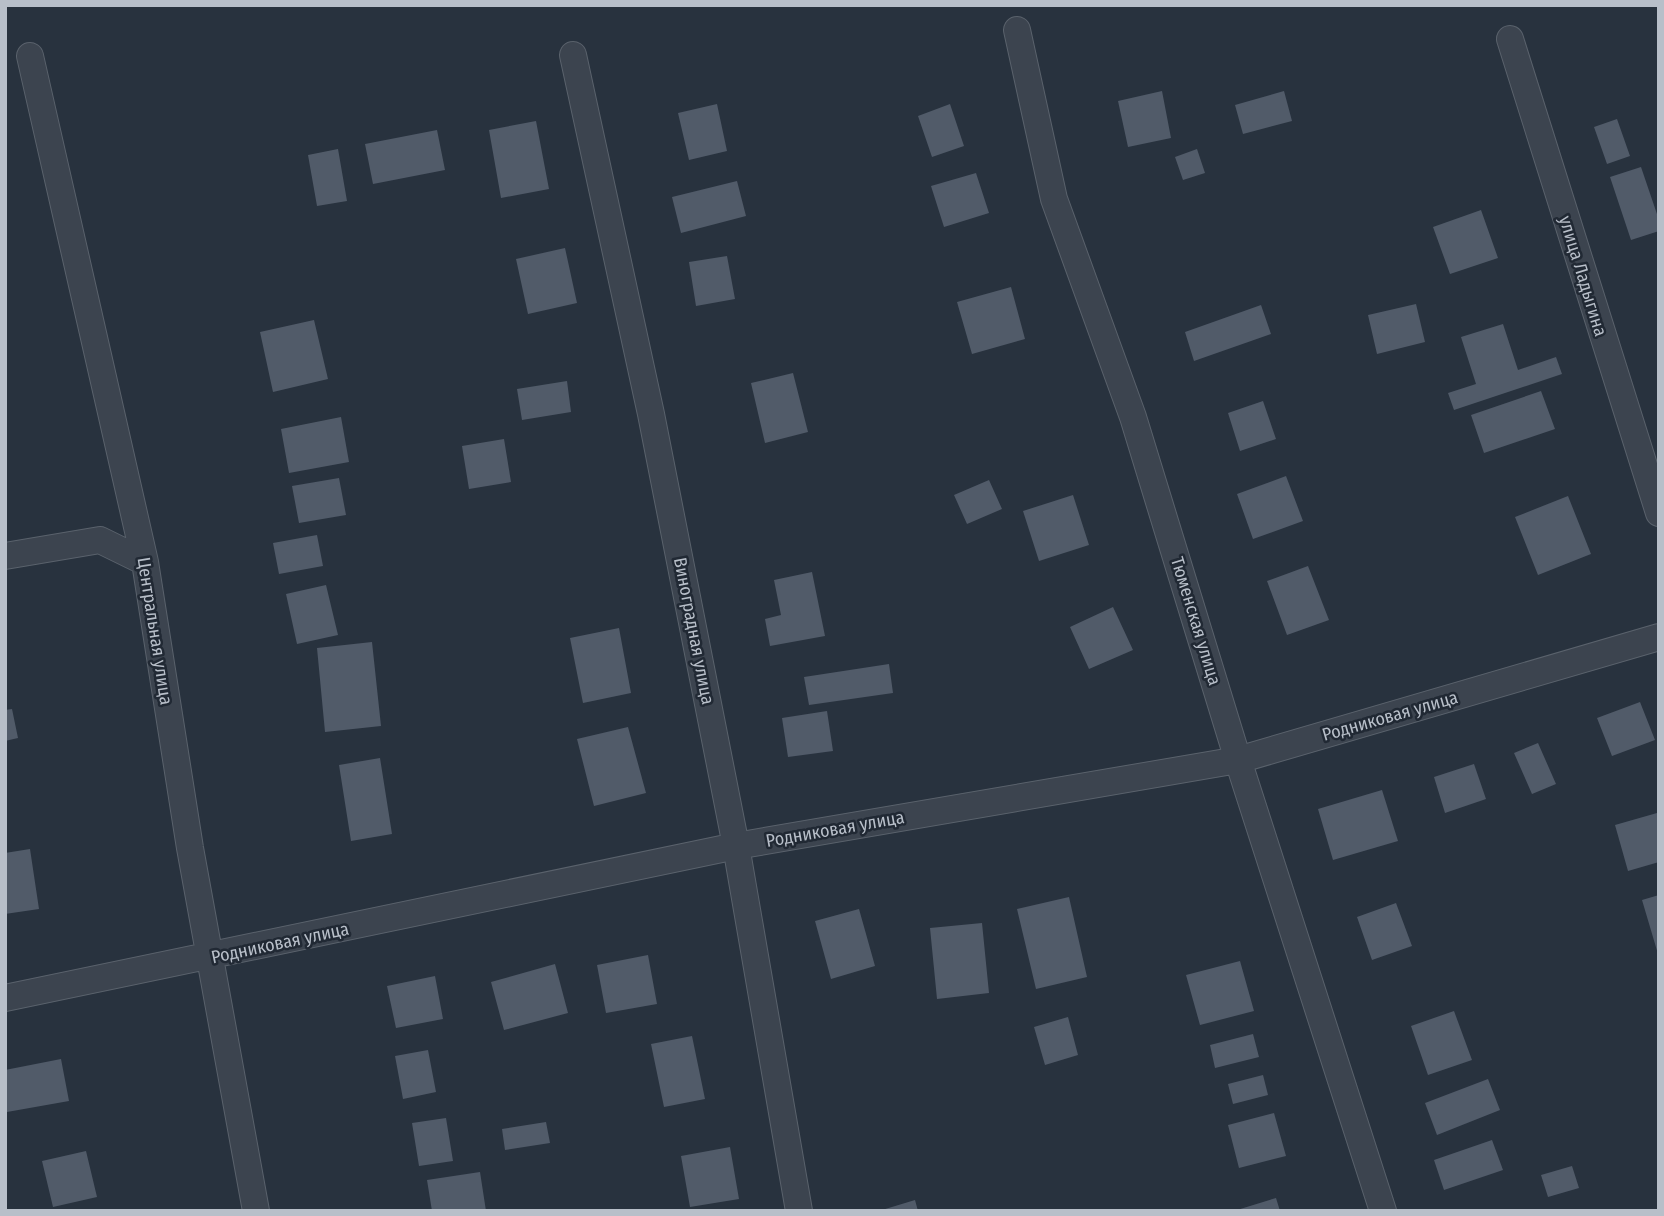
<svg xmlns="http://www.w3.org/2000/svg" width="1664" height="1216" viewBox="0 0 1664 1216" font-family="'Fira Sans Condensed',sans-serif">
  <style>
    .building { fill: #515b69 }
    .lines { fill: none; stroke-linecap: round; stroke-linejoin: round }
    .minor-casing { stroke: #5a626c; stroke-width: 28 }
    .minor { stroke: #3c444f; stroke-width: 26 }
    .labels { text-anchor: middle; stroke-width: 5; stroke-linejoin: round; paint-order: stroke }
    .street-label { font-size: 18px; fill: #b8bfc9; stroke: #212934 }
  </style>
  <rect width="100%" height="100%" fill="#28323e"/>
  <!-- building -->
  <path class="building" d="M 1162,91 L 1171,138 L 1128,147 L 1118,101 Z
    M 1284,91 L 1292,121 L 1243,134 L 1235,105 Z
    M 717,104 L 727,151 L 689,160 L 678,113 Z
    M 950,104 L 964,146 L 932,157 L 918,116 Z
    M 1617,119 L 1630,156 L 1607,164 L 1594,127 Z
    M 536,121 L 549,189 L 501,198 L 489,130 Z
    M 437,130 L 445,170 L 373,184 L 365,144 Z
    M 338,149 L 347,201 L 317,206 L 308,155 Z
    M 1197,149 L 1205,173 L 1183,180 L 1175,157 Z
    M 1641,167 L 1659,220 L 1659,231 L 1631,240 L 1610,177 Z
    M 976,173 L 989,213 L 944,227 L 931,186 Z
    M 737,181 L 746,216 L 681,233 L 672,197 Z
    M 1481,210 L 1498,258 L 1450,274 L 1433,227 Z
    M 565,248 L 577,303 L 528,314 L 516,259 Z
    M 727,256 L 735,299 L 696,306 L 689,262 Z
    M 1011,287 L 1025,339 L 972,354 L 957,302 Z
    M 1416,304 L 1425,342 L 1377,354 L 1368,315 Z
    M 1261,305 L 1271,334 L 1194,361 L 1185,332 Z
    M 314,320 L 328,379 L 273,392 L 260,332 Z
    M 1503,324 L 1518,370 L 1556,357 L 1562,374 L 1454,410 L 1448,393 L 1476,384 L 1461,337 Z
    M 793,373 L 808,432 L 765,443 L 751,383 Z
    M 567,381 L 571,412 L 522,420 L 517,389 Z
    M 1541,391 L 1555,429 L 1484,453 L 1471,415 Z
    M 1263,401 L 1276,439 L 1240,451 L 1228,413 Z
    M 341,417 L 349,462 L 289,473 L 281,429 Z
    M 504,439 L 511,482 L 469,489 L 462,446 Z
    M 1286,476 L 1303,521 L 1253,539 L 1237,494 Z
    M 339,478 L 346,515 L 299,523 L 292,486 Z
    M 989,480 L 1002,509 L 967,524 L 954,495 Z
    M 1073,495 L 1089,545 L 1039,561 L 1023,511 Z
    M 1568,496 L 1591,554 L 1538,575 L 1515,517 Z
    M 317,535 L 323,566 L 279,574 L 273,543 Z
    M 1308,566 L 1329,620 L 1287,635 L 1267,581 Z
    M 812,572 L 825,636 L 770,646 L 765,619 L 781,615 L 774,580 Z
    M 326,585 L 338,635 L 297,644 L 286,594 Z
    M 1113,607 L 1133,650 L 1089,669 L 1070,627 Z
    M 619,628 L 631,693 L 583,703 L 570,638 Z
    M 372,642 L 381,726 L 325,732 L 317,648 Z
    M 889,664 L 893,693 L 809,705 L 804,677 Z
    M 1640,702 L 1655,740 L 1612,756 L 1597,718 Z
    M 12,709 L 18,738 L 5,741 L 5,710 Z
    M 827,711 L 833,751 L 788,757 L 782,718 Z
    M 628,727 L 646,793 L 594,806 L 577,739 Z
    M 1538,743 L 1556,784 L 1532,794 L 1514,753 Z
    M 380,758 L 392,834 L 351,841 L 339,765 Z
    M 1474,764 L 1486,799 L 1445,813 L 1434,777 Z
    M 1382,790 L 1398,841 L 1333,860 L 1318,809 Z
    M 1657,813 L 1659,862 L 1628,871 L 1615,825 Z
    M 30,849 L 39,909 L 5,914 L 5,853 Z
    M 1659,895 L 1659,953 L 1658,954 L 1642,900 Z
    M 1069,897 L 1087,977 L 1036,989 L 1017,909 Z
    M 1396,903 L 1412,946 L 1372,960 L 1357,917 Z
    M 859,909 L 875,966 L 831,979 L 815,921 Z
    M 982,923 L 989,993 L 937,999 L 930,928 Z
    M 648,955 L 657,1004 L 606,1013 L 597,965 Z
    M 1240,961 L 1254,1011 L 1200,1025 L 1186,975 Z
    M 555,964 L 568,1013 L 504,1030 L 491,982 Z
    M 435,976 L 443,1019 L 396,1028 L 387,986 Z
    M 1454,1011 L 1472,1060 L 1428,1075 L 1411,1026 Z
    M 1068,1017 L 1078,1055 L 1045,1065 L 1034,1027 Z
    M 1253,1034 L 1259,1057 L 1215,1068 L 1210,1045 Z
    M 692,1036 L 705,1099 L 664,1107 L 651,1044 Z
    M 428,1050 L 436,1092 L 403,1099 L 395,1056 Z
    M 61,1059 L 69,1101 L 7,1112 L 5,1070 Z
    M 1263,1075 L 1268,1095 L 1233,1104 L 1228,1084 Z
    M 1488,1079 L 1500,1110 L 1437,1135 L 1425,1103 Z
    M 1274,1113 L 1286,1156 L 1239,1168 L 1228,1125 Z
    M 446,1118 L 453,1161 L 419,1166 L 412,1123 Z
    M 546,1122 L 550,1143 L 505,1150 L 502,1129 Z
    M 1492,1140 L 1503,1170 L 1444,1190 L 1434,1160 Z
    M 730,1147 L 739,1199 L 690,1207 L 681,1156 Z
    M 86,1151 L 97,1197 L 53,1207 L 42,1161 Z
    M 1572,1166 L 1579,1188 L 1548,1197 L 1541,1175 Z
    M 480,1172 L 486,1211 L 432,1211 L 427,1180 Z
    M 1276,1198 L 1280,1211 L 1237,1211 L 1237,1210 Z
    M 915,1200 L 918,1211 L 882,1211 L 882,1210 Z"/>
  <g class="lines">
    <!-- minor casing -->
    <g class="minor-casing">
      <path id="minor" d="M 1017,30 L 1054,199 L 1133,417 L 1238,760 L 1383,1211
        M 1510,39 L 1659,513
        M 573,55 L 651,414 L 736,846 L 799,1211
        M 30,56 L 145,562 L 190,848 L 256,1211
        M 5,556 L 100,540 L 145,562
        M 5,998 L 736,846 L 1238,760 L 1659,637"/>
    </g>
    <!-- minor -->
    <use href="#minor" class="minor"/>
  </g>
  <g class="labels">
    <!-- street labels -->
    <g class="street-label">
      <text transform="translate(1583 276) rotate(73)" y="6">улица Ладыгина</text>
      <text transform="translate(1196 621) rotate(73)" y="6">Тюменская улица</text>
      <text transform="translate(155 631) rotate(81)" y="6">Центральная улица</text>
      <text transform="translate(694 631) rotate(79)" y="6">Виноградная улица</text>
      <text transform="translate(1390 716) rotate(-16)" y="6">Родниковая улица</text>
      <text transform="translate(835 829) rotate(-10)" y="6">Родниковая улица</text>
      <text transform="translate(280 943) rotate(-12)" y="6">Родниковая улица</text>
    </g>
  </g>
  <!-- border -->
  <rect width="1664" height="1216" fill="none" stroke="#b8bfc9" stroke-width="14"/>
</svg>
